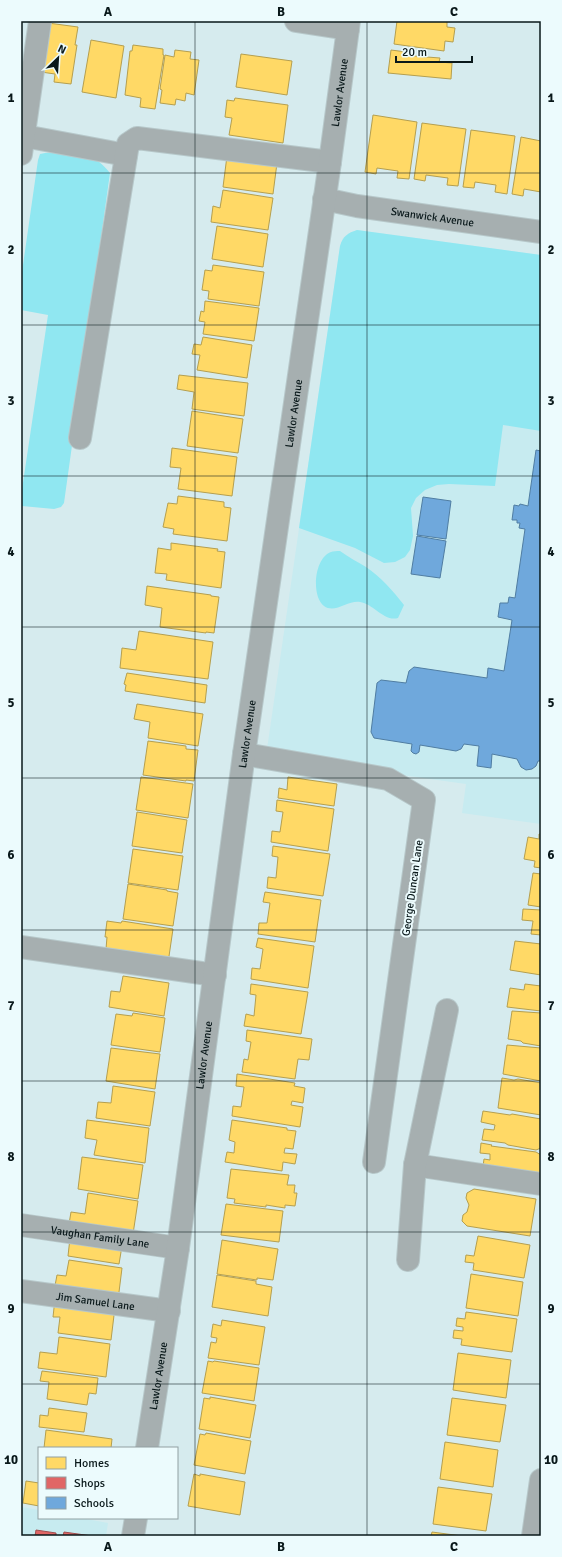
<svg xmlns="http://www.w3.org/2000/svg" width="562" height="1557" viewBox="0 0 562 1557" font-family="Signika,sans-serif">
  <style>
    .built { fill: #c7ebf0 }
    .green { fill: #90e7f1 }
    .homes { fill: #ffd966; stroke: #b59f4f }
    .shops { fill: #e06666; stroke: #a04f4f }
    .schools { fill: #6fa8dc; stroke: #507da2 }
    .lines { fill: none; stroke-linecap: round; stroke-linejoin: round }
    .minor-casing { stroke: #b7c8ca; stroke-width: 24 }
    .minor { stroke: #a6afb0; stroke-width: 22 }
    .grid { fill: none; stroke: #09181a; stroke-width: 1; stroke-opacity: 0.55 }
    .labels { text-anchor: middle; stroke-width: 4; stroke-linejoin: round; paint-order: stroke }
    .street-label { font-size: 11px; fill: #09181a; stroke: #ecfbfd }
    .neatline { fill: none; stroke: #09181a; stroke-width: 1.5 }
    .grid-label { font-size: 13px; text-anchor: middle; font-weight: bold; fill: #09181a }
  </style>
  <rect width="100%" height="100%" fill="#d6ebee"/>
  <!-- built -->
  <path class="built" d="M 357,230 L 541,255 L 541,824 L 462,813 L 466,784 L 266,756 L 340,246 L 343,238 L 349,233 Z
    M 21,1507 L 39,1510 L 39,1518 L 81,1518 L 108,1523 L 106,1536 L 21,1536 Z"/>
  <!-- green -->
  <path class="green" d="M 45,153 C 74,153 90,148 110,173 L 64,503 L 61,507 L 54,509 L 22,506 L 21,504 L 21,496 L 48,315 L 21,310 L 21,279 L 38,160 L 40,154 Z
    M 357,230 L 541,255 L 541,431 L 503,425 L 495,486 L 449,484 L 437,485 L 425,490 L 416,498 L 411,508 L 413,536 L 410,550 L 405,557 L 395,562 L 384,563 L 355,548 L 299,528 L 340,246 C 343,236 348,233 357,230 Z
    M 340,551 C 348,557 358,562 366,567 C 381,577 393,591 404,605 L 398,618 C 384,622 374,604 360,602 C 348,600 335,614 324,606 C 311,596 314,558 331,552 C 333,551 337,551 340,551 Z"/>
  <!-- homes -->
  <path class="homes" d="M 397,21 L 447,21 L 447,27 L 455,28 L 453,42 L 445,41 L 444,51 L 394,44 Z
    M 48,23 L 78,27 L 75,45 L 77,45 L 71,84 L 54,82 L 55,74 L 41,72 Z
    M 91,40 L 124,46 L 116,98 L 82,92 Z
    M 133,45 L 163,49 L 163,55 L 164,55 L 155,109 L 140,107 L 141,98 L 125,95 L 130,51 L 132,51 Z
    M 175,50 L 191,52 L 190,59 L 199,60 L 194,95 L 186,93 L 185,101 L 176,99 L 175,105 L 160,103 L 162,90 L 160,89 L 165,55 L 174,57 Z
    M 391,50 L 414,53 L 414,56 L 440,58 L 439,62 L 452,63 L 451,79 L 388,73 Z
    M 241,54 L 292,61 L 287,95 L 236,87 Z
    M 235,98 L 288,105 L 283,143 L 229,135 L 232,118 L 225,117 L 227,100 L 234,101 Z
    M 373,115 L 417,122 L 409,179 L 397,178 L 398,171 L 377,168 L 376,174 L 365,172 Z
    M 422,123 L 466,129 L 458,186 L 447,185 L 448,178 L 426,175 L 425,181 L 414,179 Z
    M 471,130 L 515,136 L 507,194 L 495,192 L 496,185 L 475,182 L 474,188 L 463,187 Z
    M 521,137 L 541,141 L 541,192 L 524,189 L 523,196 L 512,194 Z
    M 227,156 L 277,163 L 273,194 L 223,187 Z
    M 223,190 L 273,198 L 268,230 L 211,222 L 213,206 L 220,208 Z
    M 217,226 L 268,234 L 263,267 L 212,259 Z
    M 213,265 L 264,272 L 259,306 L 208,299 L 209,291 L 202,290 L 205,270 L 212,271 Z
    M 205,301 L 259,308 L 254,341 L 203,334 L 205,322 L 199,321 L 201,311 L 204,312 Z
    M 203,337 L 252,345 L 247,378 L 197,370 L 200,355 L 192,354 L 194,344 L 201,345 Z
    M 179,375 L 248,383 L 244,416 L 192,409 L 194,392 L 177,389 Z
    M 192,411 L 243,419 L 238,453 L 187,446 Z
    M 172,448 L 237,457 L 232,496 L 178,489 L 181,468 L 170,467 Z
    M 178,496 L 224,502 L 224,507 L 231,508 L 227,541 L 173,534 L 174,529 L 163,527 L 168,503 L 177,504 Z
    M 171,543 L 218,549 L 217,551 L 225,552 L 221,588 L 166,580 L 167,574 L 155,573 L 158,548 L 171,550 Z
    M 147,586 L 211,595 L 211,596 L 219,597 L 214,633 L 206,632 L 206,633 L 160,627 L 162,608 L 145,605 Z
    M 139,631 L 213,642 L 208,679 L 120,668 L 122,648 L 136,650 Z
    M 127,673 L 207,685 L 205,703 L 125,691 L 126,685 L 124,684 Z
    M 137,704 L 203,714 L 198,746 L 148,738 L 150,722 L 134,719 Z
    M 148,741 L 186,746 L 186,749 L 198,750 L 194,781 L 186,780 L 186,781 L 143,775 Z
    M 141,777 L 193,784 L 188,818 L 136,810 Z
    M 288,777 L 337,784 L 334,806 L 278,798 L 279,788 L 287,790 Z
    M 277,800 L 334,809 L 328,851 L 271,842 L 272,831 L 280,832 L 283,812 L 276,811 Z
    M 137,812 L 187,820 L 182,853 L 132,846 Z
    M 539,834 L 541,834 L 541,868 L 534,867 L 535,861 L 524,859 L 528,837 L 539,839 Z
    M 273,846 L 330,854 L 323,896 L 267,888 L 268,877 L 276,878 L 278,857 L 272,856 Z
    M 133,849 L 183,856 L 178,890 L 128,883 Z
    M 533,873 L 541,874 L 541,907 L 528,905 Z
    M 128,884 L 167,890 L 167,891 L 178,893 L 173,926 L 123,919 Z
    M 265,892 L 321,900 L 315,942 L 258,934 L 259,923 L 267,923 L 270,903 L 263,902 Z
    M 523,909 L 541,910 L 541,935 L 531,934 L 533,921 L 522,920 Z
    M 107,921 L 121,923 L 122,921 L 173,929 L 168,963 L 106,949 L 107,937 L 105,937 Z
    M 258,938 L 314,946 L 308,988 L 251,979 L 252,968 L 260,969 L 263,949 L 256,947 Z
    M 515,941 L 541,944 L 541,975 L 510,970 Z
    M 123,976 L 169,983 L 164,1016 L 109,1007 L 111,991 L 120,992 Z
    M 251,984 L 308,992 L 301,1034 L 244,1026 L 246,1014 L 254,1016 L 256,995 L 250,994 Z
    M 525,984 L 541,986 L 541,1011 L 507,1007 L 510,988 L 524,990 Z
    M 512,1011 L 541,1013 L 541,1046 L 523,1043 L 521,1041 L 508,1039 Z
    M 133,1013 L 165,1018 L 160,1052 L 111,1045 L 116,1014 L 132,1016 Z
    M 247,1030 L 312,1039 L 309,1060 L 298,1059 L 295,1079 L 242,1072 L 244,1059 L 248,1060 L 251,1042 L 246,1041 Z
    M 507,1045 L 541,1048 L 541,1081 L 503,1074 Z
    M 111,1048 L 160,1054 L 155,1089 L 106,1081 Z
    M 237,1074 L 295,1083 L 294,1086 L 305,1088 L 303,1103 L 292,1101 L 291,1105 L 303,1107 L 300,1127 L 232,1116 L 233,1106 L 241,1107 L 244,1087 L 236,1086 Z
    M 502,1078 L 514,1080 L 518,1079 L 541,1083 L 541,1115 L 498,1108 Z
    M 113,1086 L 155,1092 L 150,1126 L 96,1118 L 98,1102 L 111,1103 Z
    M 483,1111 L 510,1115 L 512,1114 L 541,1119 L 541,1148 L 536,1150 L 508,1145 L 505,1143 L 482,1140 L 484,1129 L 494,1130 L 495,1125 L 481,1122 Z
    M 87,1120 L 149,1128 L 145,1163 L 94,1155 L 97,1140 L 85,1138 Z
    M 232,1120 L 287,1128 L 287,1130 L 296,1131 L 293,1149 L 285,1148 L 284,1153 L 297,1154 L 295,1164 L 283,1162 L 282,1171 L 225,1162 L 227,1152 L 234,1153 L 235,1142 L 229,1140 Z
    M 481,1143 L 492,1145 L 491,1146 L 536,1152 L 541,1155 L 541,1184 L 482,1174 L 484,1159 L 490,1160 L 490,1154 L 480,1153 Z
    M 82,1157 L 143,1165 L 138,1199 L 78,1189 Z
    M 231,1169 L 289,1175 L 287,1185 L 295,1185 L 294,1193 L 297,1193 L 295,1206 L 285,1205 L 285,1208 L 266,1205 L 266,1207 L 234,1203 L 235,1199 L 227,1198 Z
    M 474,1189 L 536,1199 L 530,1236 L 467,1226 L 462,1221 L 463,1215 L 467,1212 L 469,1205 L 466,1198 L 467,1193 Z
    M 88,1193 L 138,1201 L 133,1234 L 69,1224 L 71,1212 L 85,1214 Z
    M 226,1204 L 283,1211 L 279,1242 L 221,1235 Z
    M 478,1236 L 530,1245 L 524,1278 L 473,1270 L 474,1263 L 465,1262 L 466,1255 L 474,1256 Z
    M 70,1238 L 122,1246 L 119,1264 L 68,1256 Z
    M 222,1240 L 278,1249 L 273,1280 L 257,1278 L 257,1280 L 217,1274 Z
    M 69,1260 L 122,1268 L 118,1300 L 54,1291 L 57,1275 L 66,1276 Z
    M 471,1274 L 523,1282 L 518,1316 L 466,1308 Z
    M 217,1275 L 256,1281 L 256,1284 L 272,1287 L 268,1316 L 212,1307 Z
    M 55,1299 L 115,1307 L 111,1340 L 58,1333 L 60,1317 L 53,1317 Z
    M 466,1312 L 517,1319 L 512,1352 L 461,1345 L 462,1339 L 453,1338 L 454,1330 L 463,1331 L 463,1327 L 456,1326 L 457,1318 L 465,1319 Z
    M 222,1320 L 265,1327 L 259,1365 L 208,1358 L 211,1342 L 216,1343 L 217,1338 L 211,1337 L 213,1324 L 221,1326 Z
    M 59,1337 L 110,1344 L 106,1377 L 38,1368 L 40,1352 L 57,1354 Z
    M 458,1353 L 511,1360 L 506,1398 L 453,1390 Z
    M 208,1361 L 213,1362 L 214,1361 L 259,1368 L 254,1401 L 202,1393 Z
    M 42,1371 L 98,1378 L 96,1394 L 89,1393 L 87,1405 L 47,1399 L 49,1382 L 40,1381 Z
    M 210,1397 L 256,1405 L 250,1438 L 199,1429 L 204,1398 L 210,1399 Z
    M 452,1398 L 506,1405 L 500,1442 L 447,1435 Z
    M 49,1408 L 87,1413 L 84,1432 L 39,1427 L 40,1415 L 48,1416 Z
    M 46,1430 L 112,1439 L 111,1448 L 44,1448 Z
    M 206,1433 L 251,1441 L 245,1474 L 194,1465 L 200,1434 L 205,1435 Z
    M 445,1442 L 498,1450 L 493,1487 L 440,1479 Z
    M 194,1474 L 200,1476 L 200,1474 L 245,1482 L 240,1515 L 188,1506 Z
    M 26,1481 L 39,1483 L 39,1506 L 23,1503 Z
    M 438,1487 L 492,1494 L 486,1531 L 433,1524 Z
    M 432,1532 L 462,1536 L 431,1536 Z"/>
  <!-- shops -->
  <path class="shops" d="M 36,1530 L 56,1533 L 56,1536 L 35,1536 Z
    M 64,1532 L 92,1536 L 63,1536 Z"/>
  <!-- schools -->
  <path class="schools" d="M 536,450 L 541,451 L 541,761 L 538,761 L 536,766 L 532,769 L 526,770 L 521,767 L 517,759 L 492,754 L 491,768 L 477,766 L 479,746 L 464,744 L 461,749 L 456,751 L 420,745 L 419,752 L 416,754 L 413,753 L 411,751 L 412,744 L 374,738 L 371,732 L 377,683 L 381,680 L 406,683 L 409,671 L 414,667 L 487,678 L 488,668 L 504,671 L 512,620 L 498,617 L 500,603 L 508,603 L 509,597 L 515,598 L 525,529 L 519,528 L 520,523 L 517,523 L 517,520 L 512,520 L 514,505 L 519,506 L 520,504 L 528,506 Z
    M 423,497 L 451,501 L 446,539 L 417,535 Z
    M 417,536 L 446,541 L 440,578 L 411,574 Z"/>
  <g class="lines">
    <!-- minor casing -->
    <g class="minor-casing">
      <g id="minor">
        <path d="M 296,21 L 348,29"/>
        <path d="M 24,136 L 126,155"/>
        <path d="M 21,154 L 40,21"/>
        <path id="s1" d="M 324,199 L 357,206 L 541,232"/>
        <path d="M 80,438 L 128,144 L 137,138 L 330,162"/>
        <path d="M 244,754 L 388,779 L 424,800 L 374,1162"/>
        <path d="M 21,947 L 215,975"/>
        <path d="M 415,1165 L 541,1184"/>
        <path id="s2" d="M 21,1225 L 178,1248"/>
        <path d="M 408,1260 L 415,1165 L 447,1010"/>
        <path id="s3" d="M 21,1291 L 169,1311"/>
        <path id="s4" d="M 147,1448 L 178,1248 L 244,754 L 330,162 L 349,21"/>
        <path d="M 133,1536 L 136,1518"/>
        <path d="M 533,1536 L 541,1480"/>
      </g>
    </g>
    <!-- minor -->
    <use href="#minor" class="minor"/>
  </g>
  <!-- grid -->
  <path class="grid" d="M 195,21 L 195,1536M 367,21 L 367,1536M 21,173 L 541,173M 21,325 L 541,325M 21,476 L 541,476M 21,627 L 541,627M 21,778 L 541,778M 21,930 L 541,930M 21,1081 L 541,1081M 21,1232 L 541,1232M 21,1384 L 541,1384"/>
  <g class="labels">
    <!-- street labels -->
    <g class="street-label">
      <text dy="4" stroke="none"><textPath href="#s4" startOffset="1369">Lawlor Avenue</textPath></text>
      <text dy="4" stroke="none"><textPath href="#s1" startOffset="110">Swanwick Avenue</textPath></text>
      <text dy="4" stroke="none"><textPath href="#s4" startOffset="1045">Lawlor Avenue</textPath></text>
      <text dy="4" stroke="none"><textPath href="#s4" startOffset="721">Lawlor Avenue</textPath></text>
      <text transform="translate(412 888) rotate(-82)" y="4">George Duncan Lane</text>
      <text dy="4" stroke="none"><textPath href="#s4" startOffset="397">Lawlor Avenue</textPath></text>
      <text dy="4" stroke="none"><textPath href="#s2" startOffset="80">Vaughan Family Lane</textPath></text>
      <text dy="4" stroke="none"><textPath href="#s3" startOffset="75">Jim Samuel Lane</textPath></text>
      <text dy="4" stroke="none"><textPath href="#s4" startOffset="73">Lawlor Avenue</textPath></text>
    </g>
  </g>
  <!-- border -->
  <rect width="562" height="1557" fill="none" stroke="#ecfbfd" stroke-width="44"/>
  <!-- legend -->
  <rect x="38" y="1447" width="140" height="72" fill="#ecfbfd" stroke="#91a0a2"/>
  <rect x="46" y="1457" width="20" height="12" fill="#ffd966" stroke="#91a0a2"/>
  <text x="74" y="1467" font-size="12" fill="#09181a">Homes</text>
  <rect x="46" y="1477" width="20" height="12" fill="#e06666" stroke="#91a0a2"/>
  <text x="74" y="1487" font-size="12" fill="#09181a">Shops</text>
  <rect x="46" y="1497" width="20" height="12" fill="#6fa8dc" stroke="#91a0a2"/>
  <text x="74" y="1507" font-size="12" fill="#09181a">Schools</text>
  <!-- north arrow -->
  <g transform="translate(58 58) rotate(25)" stroke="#ecfbfd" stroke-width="3" paint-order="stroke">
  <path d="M0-3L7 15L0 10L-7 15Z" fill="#09181a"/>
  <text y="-6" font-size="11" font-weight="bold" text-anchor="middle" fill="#09181a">N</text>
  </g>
  <!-- scale -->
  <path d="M396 56v6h76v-6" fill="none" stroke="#09181a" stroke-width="2"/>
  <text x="402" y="56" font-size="12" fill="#09181a" stroke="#ecfbfd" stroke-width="3" paint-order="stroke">20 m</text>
  <rect x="22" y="22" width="518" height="1513" class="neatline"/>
  <g class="grid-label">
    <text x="108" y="16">A</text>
    <text x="281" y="16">B</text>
    <text x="454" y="16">C</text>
    <text x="11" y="102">1</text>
    <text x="551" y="102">1</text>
    <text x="11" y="254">2</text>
    <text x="551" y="254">2</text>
    <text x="11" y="405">3</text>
    <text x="551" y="405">3</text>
    <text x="11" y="556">4</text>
    <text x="551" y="556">4</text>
    <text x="11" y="707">5</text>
    <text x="551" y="707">5</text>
    <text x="11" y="859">6</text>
    <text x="551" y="859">6</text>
    <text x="11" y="1010">7</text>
    <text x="551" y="1010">7</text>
    <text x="11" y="1161">8</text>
    <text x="551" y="1161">8</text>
    <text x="11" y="1313">9</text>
    <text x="551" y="1313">9</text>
    <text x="11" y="1464">10</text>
    <text x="551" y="1464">10</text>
    <text x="108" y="1551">A</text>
    <text x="281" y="1551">B</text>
    <text x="454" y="1551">C</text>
  </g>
</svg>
